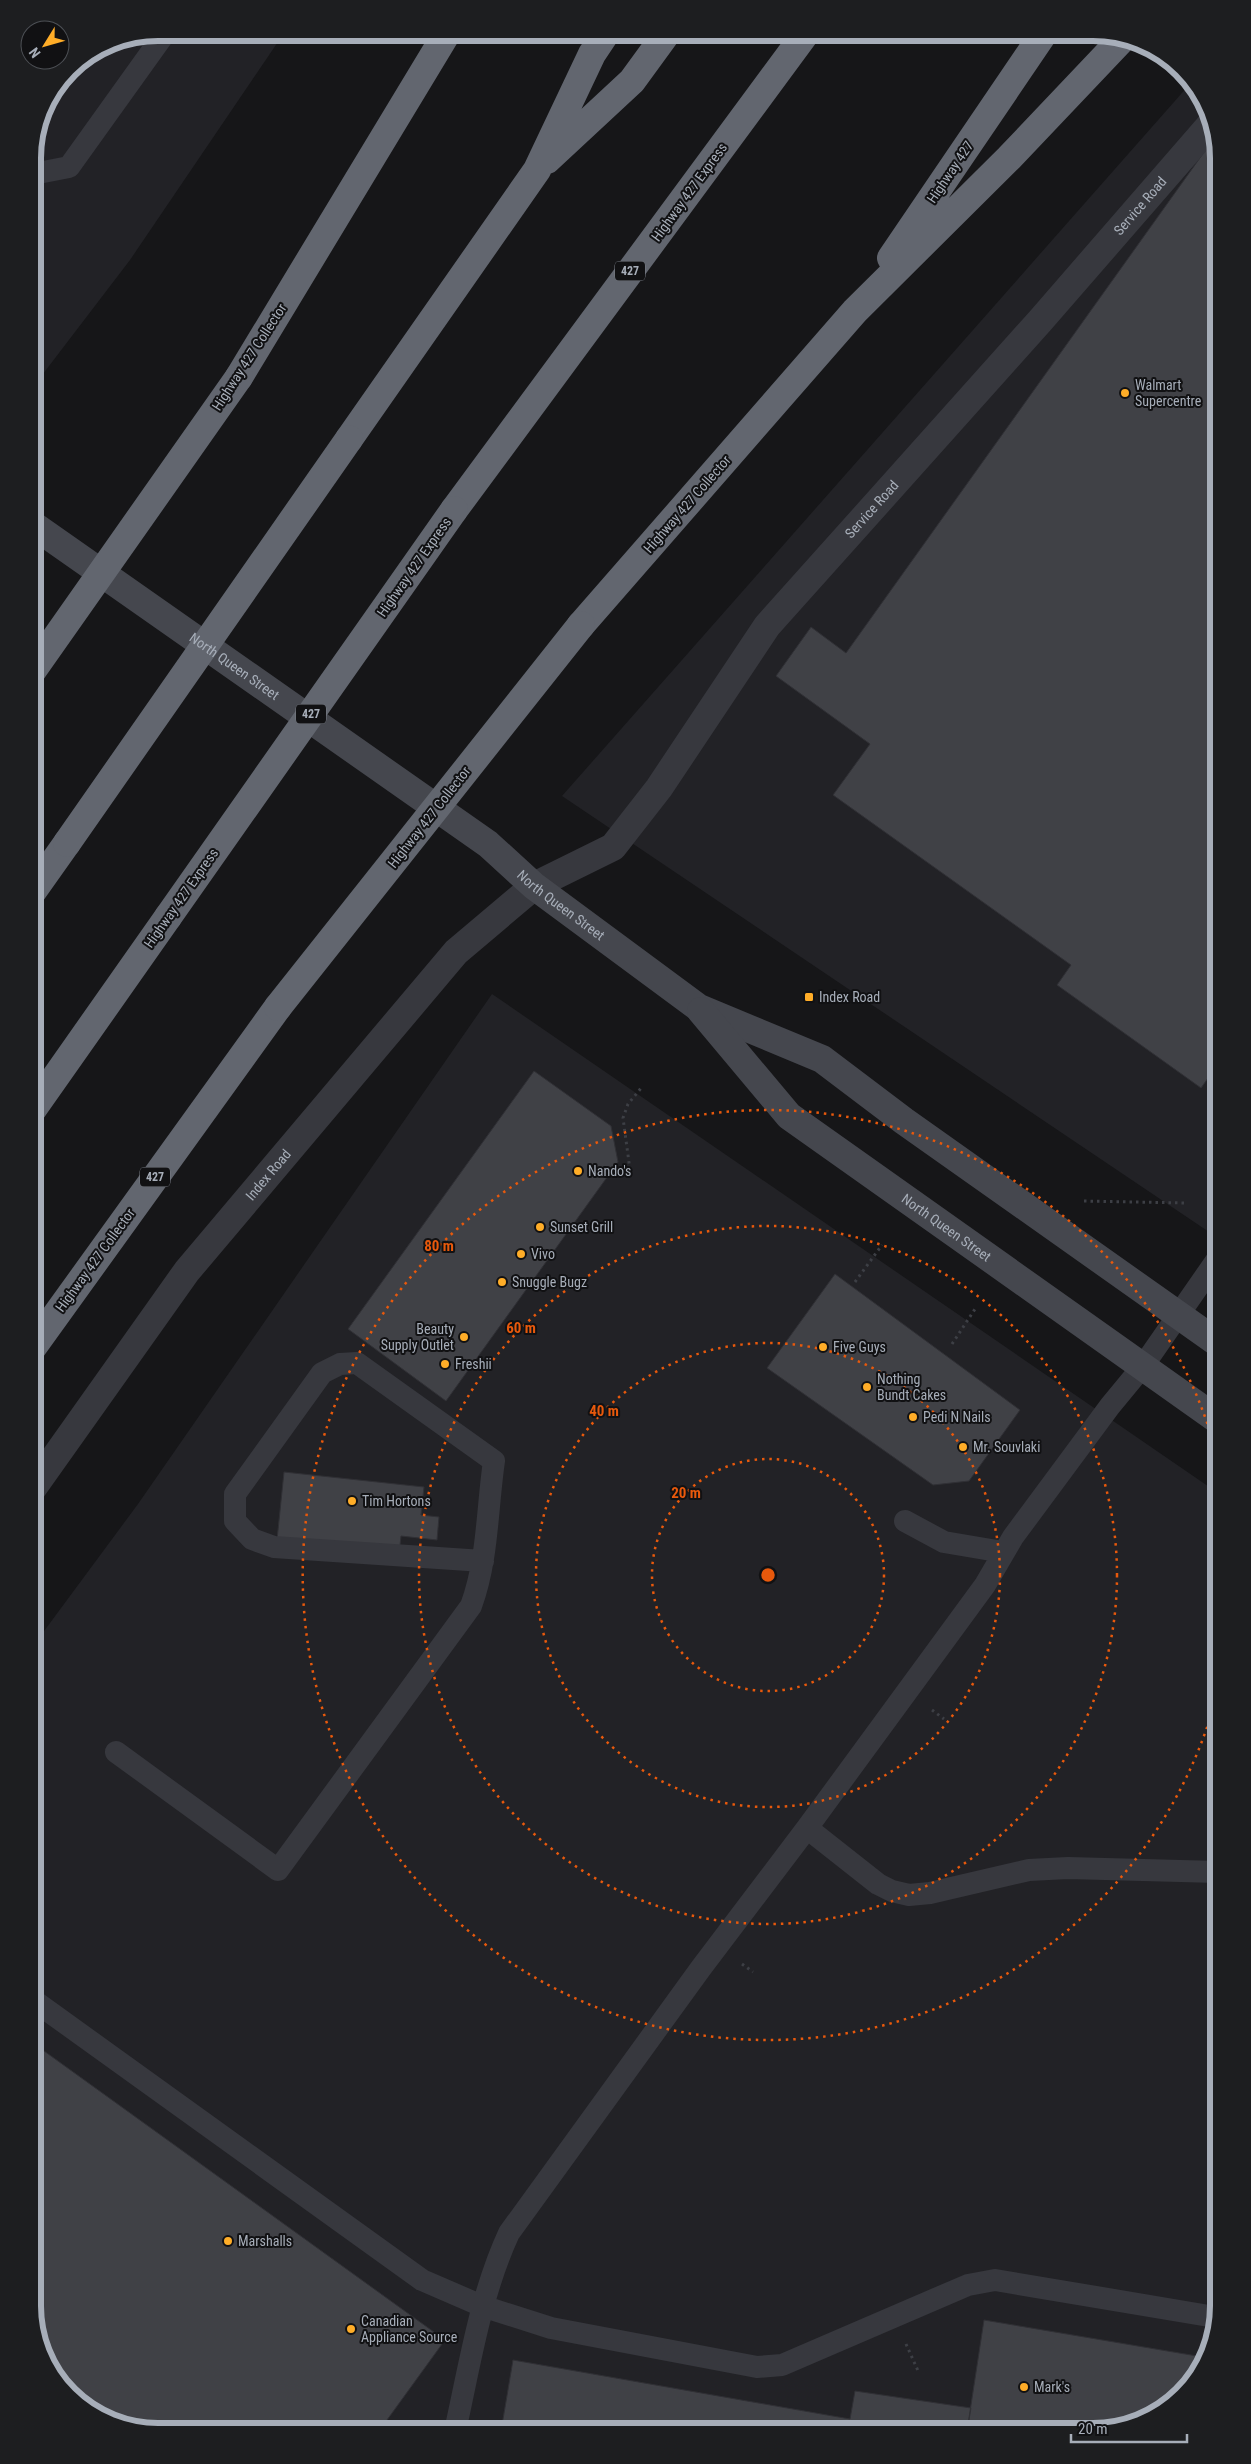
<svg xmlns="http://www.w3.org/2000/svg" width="1251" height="2464" viewBox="0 0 1251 2464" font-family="'Roboto Condensed',sans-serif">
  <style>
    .built { fill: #222226 }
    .building { fill: #404146; stroke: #303035 }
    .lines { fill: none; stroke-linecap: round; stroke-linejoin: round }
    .path { stroke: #3d3f45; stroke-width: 3; stroke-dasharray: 2.5 4; stroke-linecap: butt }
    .service { stroke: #37383e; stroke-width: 22 }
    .minor { stroke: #37383e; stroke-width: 28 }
    .secondary { stroke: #45474e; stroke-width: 28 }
    .motorway { stroke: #62666f; stroke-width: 28 }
    .motorway-bridge { stroke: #62666f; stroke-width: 28 }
    .ring { fill: none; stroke: #e8590c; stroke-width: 2.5; stroke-dasharray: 2.5 5 }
    .poi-dot { fill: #ffad28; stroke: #111113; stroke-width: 2 }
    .labels { text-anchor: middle; stroke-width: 4; stroke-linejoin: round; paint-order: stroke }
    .shield { fill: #111113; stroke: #7a7f87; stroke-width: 1 }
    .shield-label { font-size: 12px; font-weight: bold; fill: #a7aeb9 }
    .street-label { font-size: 14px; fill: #a7aeb9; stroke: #111113 }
    .poi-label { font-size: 14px; fill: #a7aeb9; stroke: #111113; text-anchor: start }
    .rim { fill: none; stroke: #a7aeb9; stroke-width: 6 }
    .centre { fill: #e8590c; stroke: #111113; stroke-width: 2.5 }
    .ring-label { font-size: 15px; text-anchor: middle; font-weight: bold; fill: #e8590c; stroke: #111113; stroke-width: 4; stroke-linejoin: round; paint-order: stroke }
  </style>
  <rect width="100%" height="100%" fill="#161618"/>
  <!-- built -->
  <path class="built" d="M 158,33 L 284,33 L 130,260 L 33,387 L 33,150 L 42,110 L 69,69 L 110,42 Z
    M 1189,85 L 1209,110 L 1218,158 L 1218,1238 L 562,796 Z
    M 492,994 L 1218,1493 L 1218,2306 L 1197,2376 L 1141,2422 L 1093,2431 L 150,2431 L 88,2410 L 42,2354 L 33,2306 L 33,1646 L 138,1504 Z"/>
  <!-- building -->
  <path class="building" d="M 91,55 L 74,78 L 67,73 L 69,69 Z
    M 1212,141 L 1216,143 L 1218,158 L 1218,1064 L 1201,1088 L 1057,985 L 1071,965 L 833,795 L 870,744 L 776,676 L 811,627 L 846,653 Z
    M 534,1071 L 611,1126 L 618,1162 L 446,1401 L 348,1329 Z
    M 835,1274 L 1020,1410 L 969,1481 L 933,1485 L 767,1368 Z
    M 284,1472 L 424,1487 L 421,1515 L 439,1517 L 437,1540 L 401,1536 L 399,1554 L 277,1540 Z
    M 33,2043 L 445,2340 L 379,2431 L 150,2431 L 88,2410 L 42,2354 L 32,2306 Z
    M 984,2320 L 1203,2357 L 1197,2376 L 1141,2422 L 1093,2432 L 967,2431 Z
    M 513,2360 L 850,2419 L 855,2391 L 971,2408 L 967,2431 L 501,2431 Z"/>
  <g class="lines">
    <!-- path -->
    <path class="path" d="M 630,1170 L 623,1118 L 628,1104 L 642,1087
      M 1084,1201 L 1185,1203
      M 855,1282 L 882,1245
      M 952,1344 L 977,1306
      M 932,1710 L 944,1719
      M 742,1964 L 753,1972
      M 906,2344 L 919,2373"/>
    <!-- service -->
    <path class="service" d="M 33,174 L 69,167 L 165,33
      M 905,1521 L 944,1542 L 1003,1552
      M 116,1752 L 278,1870 L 471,1606 C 488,1560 487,1509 494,1461 L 357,1363 L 340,1364 L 322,1373 L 235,1494 L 235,1521 L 252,1539 L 274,1547 L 483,1561
      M 807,1828 L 878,1884 L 892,1891 L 909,1895 L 930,1893 L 1029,1870 L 1068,1868 L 1218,1872
      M 33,2000 L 422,2280 L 482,2306 L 551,2328 L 757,2367 L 782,2365 L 968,2285 L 995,2280 L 1215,2317
      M 455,2431 C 470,2364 480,2296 509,2233 L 701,1968 L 807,1828 L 985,1585 L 1013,1537 L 1110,1406 L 1143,1366 L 1218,1258"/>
    <!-- minor -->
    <path class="minor" id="s1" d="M 33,1488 L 187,1271 L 456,952 L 534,886 L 613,847 L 659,788 L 767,626 L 1040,321 L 1212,123"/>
    <!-- secondary -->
    <g class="secondary">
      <path id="s2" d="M 33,525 L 488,844 L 534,886 L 699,1008 L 822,1059 L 904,1121 L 1218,1343"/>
      <path id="s3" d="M 701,1011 L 789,1116 L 1218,1420"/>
    </g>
    <!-- motorway -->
    <path class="motorway" d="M 547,160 L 632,81 L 667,33
      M 891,258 L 1044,33
      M 239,377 L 447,33
      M 349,439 L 537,170 L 592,54 L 606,33
      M 454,510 L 806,33
      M 581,625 L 855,311 L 1009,158 L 1121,40
      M 33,891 L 67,843
      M 33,1109 L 168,917
      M 33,1347 L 278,1007"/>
    <!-- motorway-bridge -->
    <path class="motorway-bridge" d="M 33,670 L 239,377
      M 67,843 L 349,439
      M 168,917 L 454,510
      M 278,1007 L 581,625"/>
  </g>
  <!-- distance rings -->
  <g class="ring">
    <circle cx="768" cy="1575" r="116"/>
    <circle cx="768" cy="1575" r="232"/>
    <circle cx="768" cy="1575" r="349"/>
    <path d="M1218 1691A465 465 0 1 1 1218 1459"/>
  </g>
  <!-- markers -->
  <g class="poi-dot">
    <circle cx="1125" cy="393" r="5"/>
    <rect x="804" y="992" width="10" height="10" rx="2.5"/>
    <circle cx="578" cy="1171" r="5"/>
    <circle cx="540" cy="1227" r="5"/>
    <circle cx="521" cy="1254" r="5"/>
    <circle cx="502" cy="1282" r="5"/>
    <circle cx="464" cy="1337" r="5"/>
    <circle cx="823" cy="1347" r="5"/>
    <circle cx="445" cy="1364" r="5"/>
    <circle cx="867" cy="1387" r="5"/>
    <circle cx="913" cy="1417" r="5"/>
    <circle cx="963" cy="1447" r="5"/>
    <circle cx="352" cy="1501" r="5"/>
    <circle cx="228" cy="2241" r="5"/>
    <circle cx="351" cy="2329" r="5"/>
    <circle cx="1024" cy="2387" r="5"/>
  </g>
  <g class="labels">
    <!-- shield labels -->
    <g class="shield">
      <rect x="615" y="261.5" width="30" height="19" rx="4"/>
      <rect x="296" y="704.5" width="30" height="19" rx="4"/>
      <rect x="140" y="1167.5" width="30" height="19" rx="4"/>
    </g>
    <g class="shield-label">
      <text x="630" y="275">427</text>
      <text x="311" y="718">427</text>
      <text x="155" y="1181">427</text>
    </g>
    <!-- street labels -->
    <g class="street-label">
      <text transform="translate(950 172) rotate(-56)" y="5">Highway 427</text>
      <text transform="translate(689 192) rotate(-54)" y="5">Highway 427 Express</text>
      <text dy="5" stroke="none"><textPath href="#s1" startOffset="1705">Service Road</textPath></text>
      <text transform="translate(249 357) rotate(-57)" y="5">Highway 427 Collector</text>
      <text transform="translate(687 504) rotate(-49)" y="5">Highway 427 Collector</text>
      <text dy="5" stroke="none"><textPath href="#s1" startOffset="1300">Service Road</textPath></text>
      <text transform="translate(414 567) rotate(-55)" y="5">Highway 427 Express</text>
      <text dy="5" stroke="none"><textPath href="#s2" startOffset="246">North Queen Street</textPath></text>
      <text transform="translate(429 817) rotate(-52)" y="5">Highway 427 Collector</text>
      <text transform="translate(181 898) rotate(-55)" y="5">Highway 427 Express</text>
      <text dy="5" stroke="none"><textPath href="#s2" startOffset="651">North Queen Street</textPath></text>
      <text dy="5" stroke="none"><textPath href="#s1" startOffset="392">Index Road</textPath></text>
      <text dy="5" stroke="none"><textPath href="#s3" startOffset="330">North Queen Street</textPath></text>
      <text transform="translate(95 1260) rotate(-54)" y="5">Highway 427 Collector</text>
    </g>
    <!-- poi labels -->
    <g class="poi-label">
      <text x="1135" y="390">Walmart<tspan x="1135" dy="16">Supercentre</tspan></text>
      <text x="819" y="1002">Index Road</text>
      <text x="588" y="1176">Nando's</text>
      <text x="550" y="1232">Sunset Grill</text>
      <text x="531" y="1259">Vivo</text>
      <text x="512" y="1287">Snuggle Bugz</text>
      <text x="454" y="1334" text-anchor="end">Beauty<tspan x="454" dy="16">Supply Outlet</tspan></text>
      <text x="833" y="1352">Five Guys</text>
      <text x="455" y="1369">Freshii</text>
      <text x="877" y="1384">Nothing<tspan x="877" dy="16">Bundt Cakes</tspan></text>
      <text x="923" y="1422">Pedi N Nails</text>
      <text x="973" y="1452">Mr. Souvlaki</text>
      <text x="362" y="1506">Tim Hortons</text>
      <text x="238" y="2246">Marshalls</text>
      <text x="361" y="2326">Canadian<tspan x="361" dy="16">Appliance Source</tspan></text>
      <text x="1034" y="2392">Mark's</text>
    </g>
  </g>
  <!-- crop -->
  <path d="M0 0H1251V2464H0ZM158 41H1093A117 117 0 0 1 1210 158V2306A117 117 0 0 1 1093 2423H158A117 117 0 0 1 41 2306V158A117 117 0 0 1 158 41Z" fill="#1d1e20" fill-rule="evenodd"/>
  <path class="rim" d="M158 41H1093A117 117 0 0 1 1210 158V2306A117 117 0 0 1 1093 2423H158A117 117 0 0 1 41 2306V158A117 117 0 0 1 158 41Z"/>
  <circle cx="768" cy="1575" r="8" class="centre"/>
  <g class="ring-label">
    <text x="439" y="1251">80 m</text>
    <text x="521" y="1333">60 m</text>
    <text x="604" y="1416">40 m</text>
    <text x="686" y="1498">20 m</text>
  </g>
  <!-- north arrow -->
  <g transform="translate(45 45) rotate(233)"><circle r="24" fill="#111113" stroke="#4d5055"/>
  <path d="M0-4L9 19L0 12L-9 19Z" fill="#ffad28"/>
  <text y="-8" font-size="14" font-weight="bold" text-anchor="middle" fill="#a7aeb9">N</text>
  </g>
  <!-- scale -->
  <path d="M1071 2434v8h116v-8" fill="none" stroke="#a7aeb9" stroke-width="2.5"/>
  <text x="1078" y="2434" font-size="15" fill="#a7aeb9" stroke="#111113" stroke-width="4" paint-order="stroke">20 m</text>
</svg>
